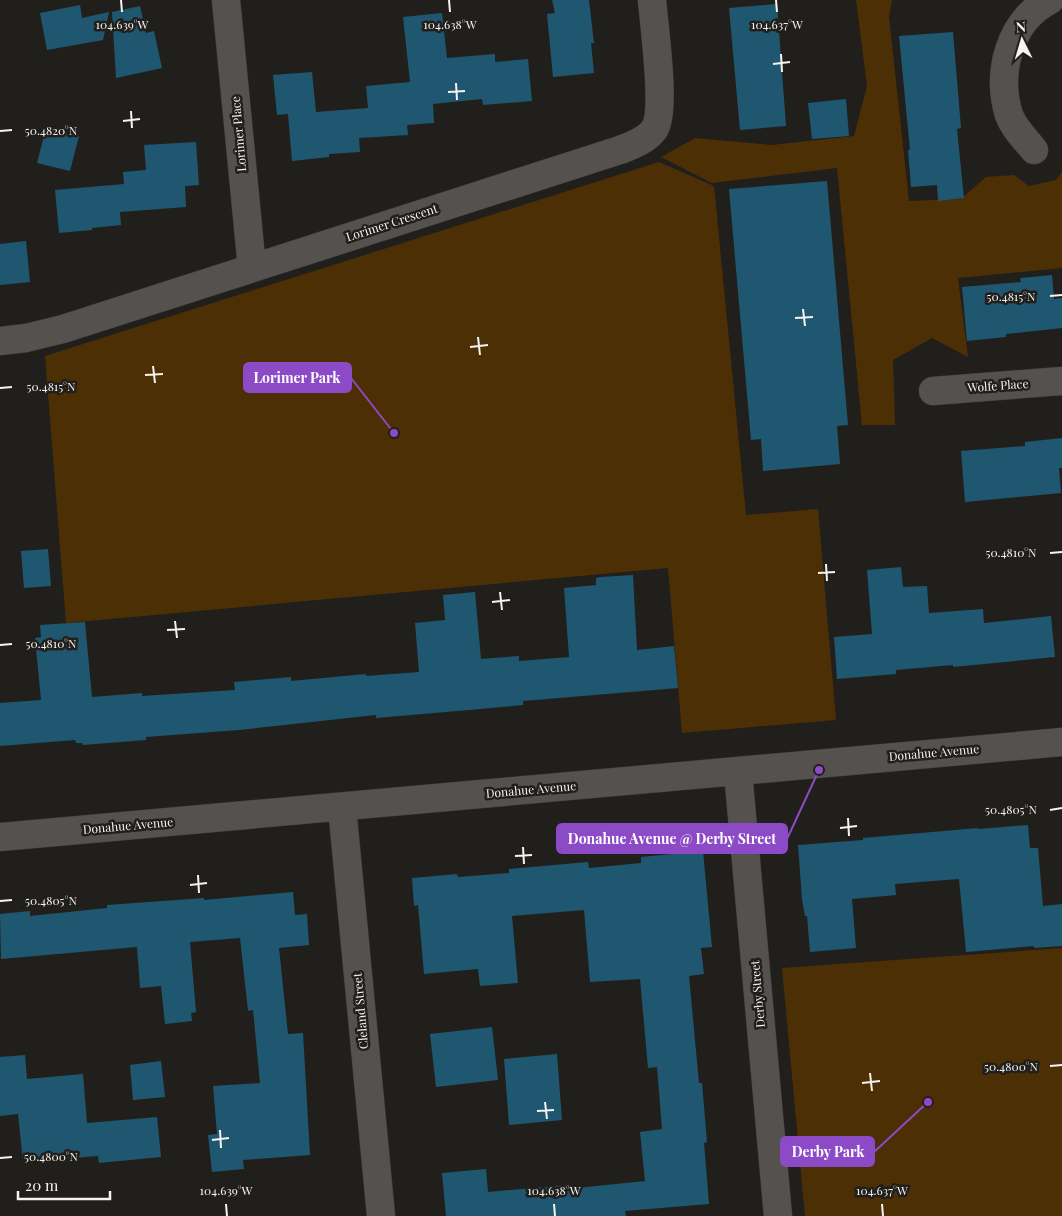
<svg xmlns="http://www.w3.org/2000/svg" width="1062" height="1216" viewBox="0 0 1062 1216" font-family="'Playfair Display',serif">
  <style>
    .green { fill: #4d2f05 }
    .building { fill: #205770 }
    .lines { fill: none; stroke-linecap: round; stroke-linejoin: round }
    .minor-casing { stroke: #3f3d3b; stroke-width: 29 }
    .minor { stroke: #54514e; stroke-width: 28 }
    .ticks { fill: none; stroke: #f6f4f2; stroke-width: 2 }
    .labels { text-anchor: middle; stroke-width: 5; stroke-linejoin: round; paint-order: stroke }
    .street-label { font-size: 12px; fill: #f6f4f2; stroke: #211f1c }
    .ticks-label { font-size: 12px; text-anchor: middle; fill: #f6f4f2; stroke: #211f1c; stroke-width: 5; stroke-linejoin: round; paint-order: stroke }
    .leader { fill: none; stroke: #8d4ac7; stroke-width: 2 }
    .callout-dot { fill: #8d4ac7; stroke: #211f1c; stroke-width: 2 }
    .callout { fill: #8d4ac7; stroke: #8d4ac7; stroke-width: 2 }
    .callout-label { font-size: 14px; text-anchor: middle; font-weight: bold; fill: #fff }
  </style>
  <rect width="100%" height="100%" fill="#211f1c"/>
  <!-- green -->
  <path class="green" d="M 856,0 L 892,0 L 889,17 L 909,201 L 961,199 L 986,177 L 1014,175 L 1029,186 L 1056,180 L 1062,172 L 1062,268 L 958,278 L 968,357 L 932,338 L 893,360 L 895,425 L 862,425 L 837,168 L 712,183 L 661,157 L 695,138 L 772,145 L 854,136 L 867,86 Z
    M 659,162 L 714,186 L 746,515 L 818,509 L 836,720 L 682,733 L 668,568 L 66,623 L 45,356 Z
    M 1062,948 L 1062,1216 L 805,1216 L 782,968 Z"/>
  <!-- building -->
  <path class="building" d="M 552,0 L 589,0 L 594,43 L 591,43 L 594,73 L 553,77 L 547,14 L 555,13 Z
    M 777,4 L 786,126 L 740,130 L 729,8 Z
    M 80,5 L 82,18 L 109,12 L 103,40 L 47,50 L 40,13 Z
    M 140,6 L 146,33 L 154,31 L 162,68 L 116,78 L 112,12 Z
    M 442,13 L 447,58 L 495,54 L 495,62 L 528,59 L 532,101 L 483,105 L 482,99 L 433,104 L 434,123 L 407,125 L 408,135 L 359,138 L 360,152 L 329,154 L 329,157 L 292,161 L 288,114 L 277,115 L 273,75 L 312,72 L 316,112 L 368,108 L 366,86 L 410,82 L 403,17 Z
    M 953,32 L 961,128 L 957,129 L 964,198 L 938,201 L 937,185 L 911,187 L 908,150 L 910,150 L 899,36 Z
    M 846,99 L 849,136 L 812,139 L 808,103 Z
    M 46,128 L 79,136 L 70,171 L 37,163 Z
    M 196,142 L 199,185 L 185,186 L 186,207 L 120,212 L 121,225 L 92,228 L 92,230 L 59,233 L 55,190 L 124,184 L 123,172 L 146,170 L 144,145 Z
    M 827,181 L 848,425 L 837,426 L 840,464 L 763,471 L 761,439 L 751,440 L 729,189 Z
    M 26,241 L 30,282 L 0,285 L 0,244 Z
    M 1052,275 L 1054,299 L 1062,298 L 1062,328 L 1006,334 L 1006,337 L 967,341 L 962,287 L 1021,282 L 1020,278 Z
    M 1062,438 L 1062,468 L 1059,468 L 1061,493 L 965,502 L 961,451 L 1025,446 L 1025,442 Z
    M 48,549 L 51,586 L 24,588 L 21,551 Z
    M 901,567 L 903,587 L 927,586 L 929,613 L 983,609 L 984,623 L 1051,616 L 1055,657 L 953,667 L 953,665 L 896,670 L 896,674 L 837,679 L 834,637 L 872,634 L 867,570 Z
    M 633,575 L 637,650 L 674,646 L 678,688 L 523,701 L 523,705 L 469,710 L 376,718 L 376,715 L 239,730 L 146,737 L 146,740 L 83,745 L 82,743 L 76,743 L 75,740 L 0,746 L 0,703 L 41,700 L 35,638 L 41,637 L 40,625 L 85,622 L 92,697 L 142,693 L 142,696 L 235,690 L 234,682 L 291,677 L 291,681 L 366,674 L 366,676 L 419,672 L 415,623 L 445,620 L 443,595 L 475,592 L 481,659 L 519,656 L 519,661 L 569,657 L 564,588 L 596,585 L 596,578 L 601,577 Z
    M 1028,825 L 1030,848 L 1038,848 L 1043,906 L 1062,904 L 1062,946 L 1034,948 L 1034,946 L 966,952 L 959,879 L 895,884 L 896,895 L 852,899 L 856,948 L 810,952 L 807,916 L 805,916 L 802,899 L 798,845 L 863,840 L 863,838 L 978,828 L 978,829 Z
    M 703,851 L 712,947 L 701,948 L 704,974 L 689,976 L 699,1083 L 702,1083 L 707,1142 L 704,1143 L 709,1204 L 625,1211 L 626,1216 L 446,1216 L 442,1173 L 486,1169 L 488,1192 L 567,1185 L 567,1189 L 645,1181 L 640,1132 L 662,1129 L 657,1067 L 648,1068 L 640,979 L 590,982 L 584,910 L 512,916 L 518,983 L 480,986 L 478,969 L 424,974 L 418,905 L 414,906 L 412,878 L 457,874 L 458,877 L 509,873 L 509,869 L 588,862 L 589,868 L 641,863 L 641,857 Z
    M 293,892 L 295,915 L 307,914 L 309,945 L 279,948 L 288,1034 L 303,1033 L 310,1155 L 243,1160 L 244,1169 L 212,1172 L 208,1135 L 217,1134 L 213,1086 L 260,1083 L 253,1010 L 248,1011 L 240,938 L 190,942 L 196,1012 L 191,1013 L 192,1021 L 165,1024 L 161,986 L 140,988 L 137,947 L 1,959 L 0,914 L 30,911 L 30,916 L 107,908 L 107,905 L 204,898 L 204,900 Z
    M 492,1027 L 498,1080 L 436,1087 L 430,1034 Z
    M 557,1054 L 562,1120 L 509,1125 L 504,1059 Z
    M 25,1055 L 27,1079 L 83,1074 L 87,1123 L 157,1117 L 161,1157 L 99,1163 L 98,1156 L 23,1162 L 18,1114 L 0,1116 L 0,1057 Z
    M 161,1061 L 165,1097 L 133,1100 L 130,1065 Z"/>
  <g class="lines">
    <!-- minor casing -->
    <g class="minor-casing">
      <path id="minor" d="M 226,0 L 252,268
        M 1034,150 C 1025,139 1014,128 1009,115 C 996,73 1009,21 1050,0
        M 0,341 L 26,338 L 63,329 L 620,150 C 631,146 649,139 655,128 C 666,109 654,25 652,0
        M 933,391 L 1062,381
        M 738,772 L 778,1216
        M 342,807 L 381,1216
        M 0,837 L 1062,742"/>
    </g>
    <!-- minor -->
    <use href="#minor" class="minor"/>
  </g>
  <!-- ticks -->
  <path class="ticks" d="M 121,0 L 122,12M 449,0 L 450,12M 776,0 L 777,12M 781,54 L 782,72M 773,64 L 790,62M 456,83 L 457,100M 448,92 L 465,91M 131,111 L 132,128M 123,121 L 140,119M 0,131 L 12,130M 1050,296 L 1062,295M 803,309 L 805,326M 795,318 L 813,317M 478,337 L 480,355M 470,347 L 488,345M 153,366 L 155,383M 145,375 L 163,374M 0,388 L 12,387M 1050,553 L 1062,552M 826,564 L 827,581M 818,573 L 835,572M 500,592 L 502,610M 492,602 L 510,600M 175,621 L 177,638M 167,630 L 185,629M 0,645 L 12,644M 1050,810 L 1062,808M 848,818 L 849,836M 840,828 L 857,826M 523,847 L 524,864M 515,856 L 532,855M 198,875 L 199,893M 190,885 L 207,883M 0,901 L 12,900M 1050,1066 L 1062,1065M 870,1073 L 872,1091M 862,1083 L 880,1081M 545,1102 L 547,1119M 537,1111 L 554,1110M 220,1130 L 221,1148M 212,1140 L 229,1138M 0,1158 L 12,1157M 226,1204 L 227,1216M 554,1204 L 555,1216M 882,1204 L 883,1216"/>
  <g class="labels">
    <!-- street labels -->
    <g class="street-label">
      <text transform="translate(239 134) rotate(-95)" y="4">Lorimer Place</text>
      <text transform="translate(392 223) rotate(-18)" y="4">Lorimer Crescent</text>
      <text transform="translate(998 386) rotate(-4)" y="4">Wolfe Place</text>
      <text transform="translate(934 753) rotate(-5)" y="4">Donahue Avenue</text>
      <text transform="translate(531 790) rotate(-5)" y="4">Donahue Avenue</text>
      <text transform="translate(128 826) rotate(-5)" y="4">Donahue Avenue</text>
      <text transform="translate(758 994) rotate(-95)" y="4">Derby Street</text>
      <text transform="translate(361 1011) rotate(-95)" y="4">Cleland Street</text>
    </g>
  </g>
  <g class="ticks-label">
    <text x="122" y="29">104.639°W</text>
    <text x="450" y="29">104.638°W</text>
    <text x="777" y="29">104.637°W</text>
    <text x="51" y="135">50.4820°N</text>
    <text x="1011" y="301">50.4815°N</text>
    <text x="51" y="391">50.4815°N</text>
    <text x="1011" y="557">50.4810°N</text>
    <text x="51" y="648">50.4810°N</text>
    <text x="1011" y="814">50.4805°N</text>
    <text x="51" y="905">50.4805°N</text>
    <text x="1011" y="1071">50.4800°N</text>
    <text x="51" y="1161">50.4800°N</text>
    <text x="226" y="1195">104.639°W</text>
    <text x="554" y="1195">104.638°W</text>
    <text x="882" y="1195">104.637°W</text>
  </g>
  <!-- callouts -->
  <path class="leader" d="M394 433L351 378M819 770L787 839M928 1102L874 1152"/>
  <g class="callout-dot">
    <circle cx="394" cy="433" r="5"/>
    <circle cx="819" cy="770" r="5"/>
    <circle cx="928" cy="1102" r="5"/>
  </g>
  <g class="callout">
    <rect x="244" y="363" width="107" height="29" rx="5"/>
    <rect x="557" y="824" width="230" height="29" rx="5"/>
    <rect x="781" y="1137" width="93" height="29" rx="5"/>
  </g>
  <g class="callout-label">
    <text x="297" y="383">Lorimer Park</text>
    <text x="672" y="844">Donahue Avenue @ Derby Street</text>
    <text x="828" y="1157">Derby Park</text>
  </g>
  <!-- north arrow -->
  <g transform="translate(1022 40) rotate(355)" stroke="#211f1c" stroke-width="4" paint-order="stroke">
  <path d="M0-4L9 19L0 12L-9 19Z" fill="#f6f4f2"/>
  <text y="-8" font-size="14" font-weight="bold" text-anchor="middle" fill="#f6f4f2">N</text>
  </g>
  <!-- scale -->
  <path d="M18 1191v8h92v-8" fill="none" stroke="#f6f4f2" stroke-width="2.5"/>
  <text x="25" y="1191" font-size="15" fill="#f6f4f2" stroke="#211f1c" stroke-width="4" paint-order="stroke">20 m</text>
</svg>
